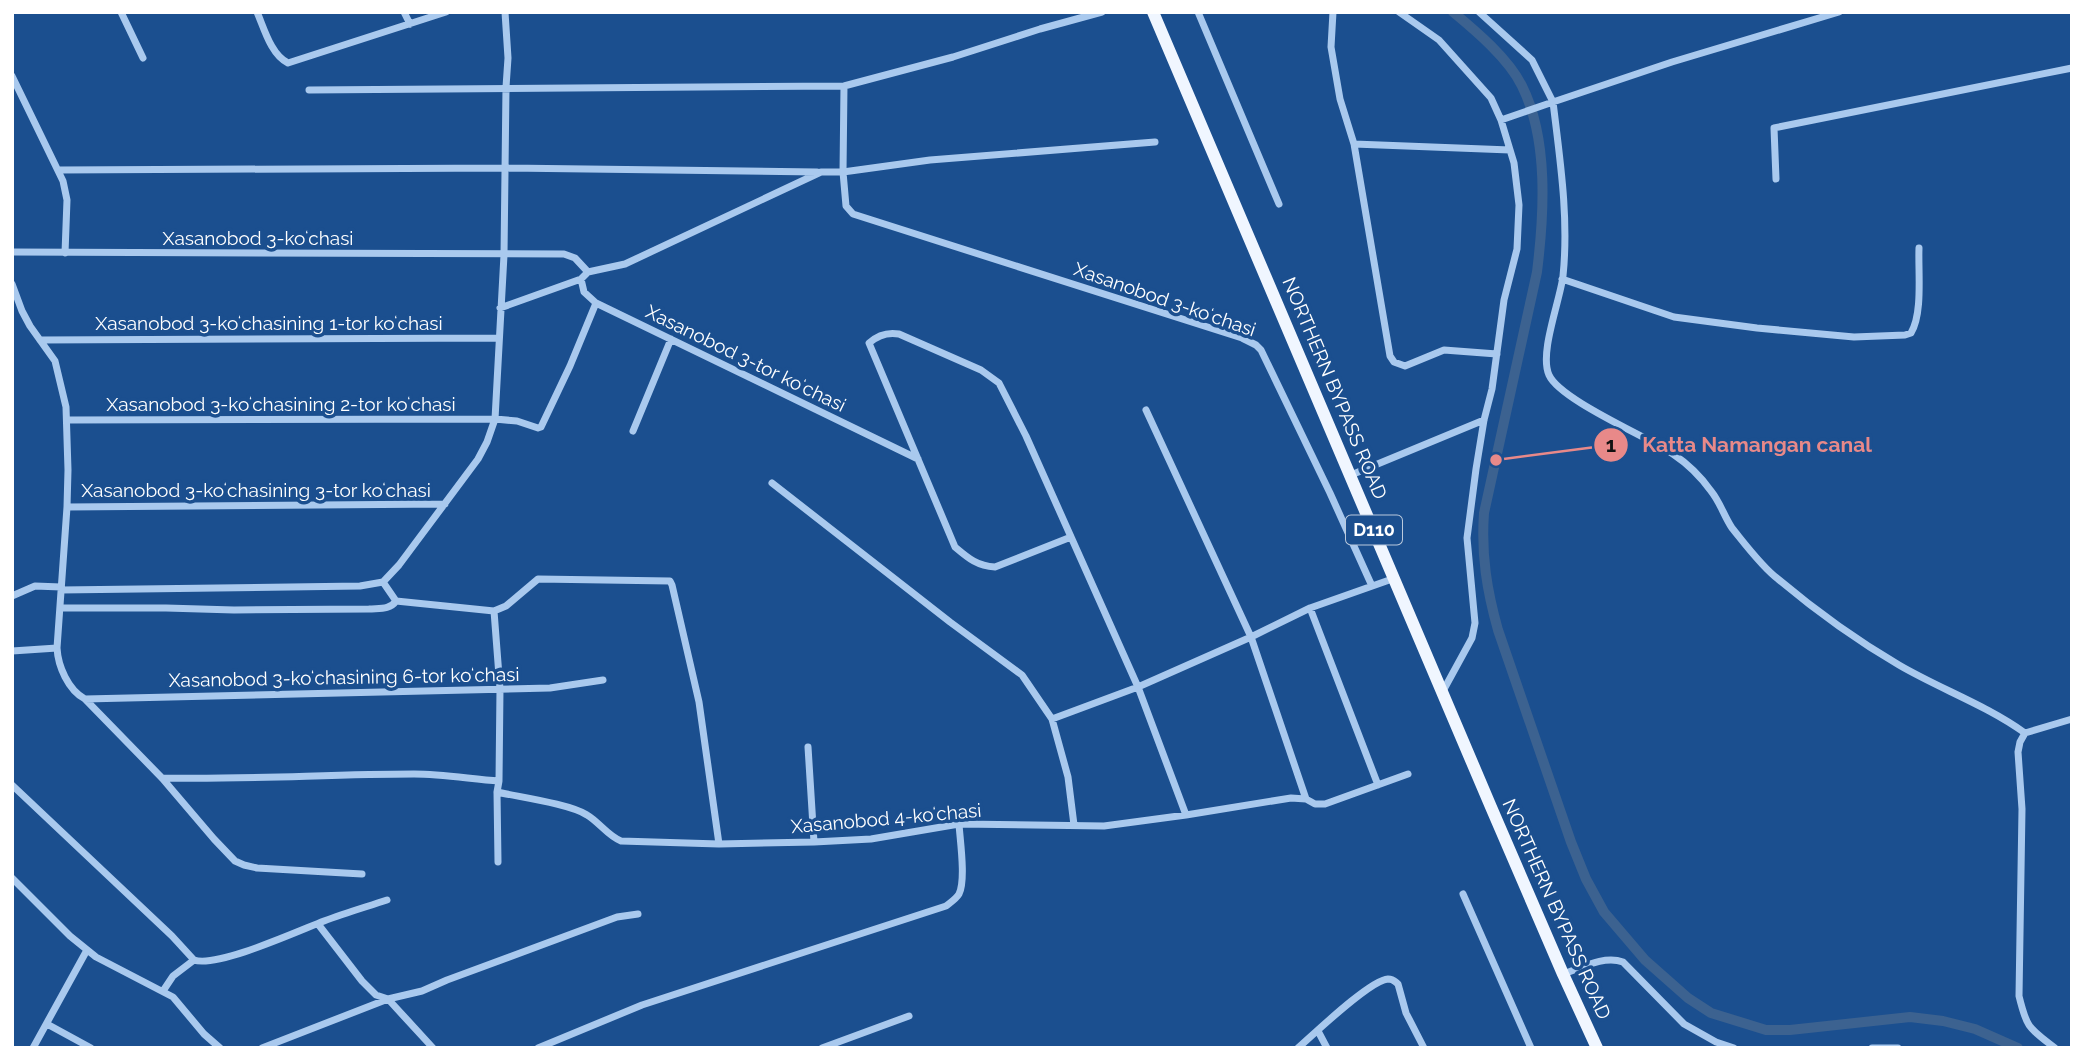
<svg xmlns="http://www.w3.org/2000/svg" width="2084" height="1060" viewBox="0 0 2084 1060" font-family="Raleway,sans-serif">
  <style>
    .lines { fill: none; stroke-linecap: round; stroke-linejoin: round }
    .canal { stroke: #3c6290; stroke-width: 10 }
    .minor { stroke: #a9c9ee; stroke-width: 7 }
    .primary { stroke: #f0f6ff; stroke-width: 12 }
    .labels { text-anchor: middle; stroke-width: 7; stroke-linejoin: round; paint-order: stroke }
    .shield { fill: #1b4f8f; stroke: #bbcadd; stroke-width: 2 }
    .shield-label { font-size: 18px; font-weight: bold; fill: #fff }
    .street-label { font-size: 19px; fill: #fff; stroke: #1b4f8f }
    .leader { fill: none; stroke: #e88989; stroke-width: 2.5 }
    .callout-dot { fill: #e88989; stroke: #1b4f8f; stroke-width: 2.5 }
    .mark-label { font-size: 21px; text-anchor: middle; font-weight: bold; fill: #111 }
    .callout-label { font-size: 21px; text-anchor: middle; font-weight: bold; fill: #e88989; stroke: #1b4f8f; stroke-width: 7; stroke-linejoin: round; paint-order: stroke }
  </style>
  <rect width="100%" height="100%" fill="#1b4f8f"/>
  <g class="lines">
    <!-- canal -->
    <path class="canal" d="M 1453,12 C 1476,31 1509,59 1522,86 C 1549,140 1544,215 1537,272 L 1484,513 C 1481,555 1487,591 1498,630 L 1571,842 L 1586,879 L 1604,912 L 1645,960 L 1688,998 L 1711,1013 L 1766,1030 L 1790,1030 L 1910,1017 L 1943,1021 L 1975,1029 L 2018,1048"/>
    <!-- minor -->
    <path class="minor" d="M 121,12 L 143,58
      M 257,12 C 264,28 271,55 288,63 L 446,12
      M 404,12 L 410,24
      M 1198,12 L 1279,204
      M 1333,12 L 1331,47 L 1340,99 L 1354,144 L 1390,356 L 1394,362 L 1405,366 L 1444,350 L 1497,354
      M 1399,12 L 1439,40 L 1491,98 L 1501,120 L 1514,163 L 1519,205 L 1517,249 L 1504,300 L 1492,389 L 1484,420 L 1476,469 L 1467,538 L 1475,623 L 1472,638 L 1443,691
      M 1479,12 L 1532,60 L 1553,102 L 1501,120
      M 1839,12 L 1672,62 L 1553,102 C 1560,160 1569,218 1563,276 C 1560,301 1539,353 1549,375 C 1560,400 1648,437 1673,454 C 1688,464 1701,477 1711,491 C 1720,502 1724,516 1732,528 C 1745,544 1762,567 1778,579 C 1816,611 1856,640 1899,665 C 1940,689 1986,705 2025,733
      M 12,76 L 63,181 L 67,200 L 65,253
      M 844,86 L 843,172 L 846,206 L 853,214 L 1242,338 L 1256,345 L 1261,350 L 1330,493 L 1372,586
      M 309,90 L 844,86 L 953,57 L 1040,29 L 1102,12
      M 1354,144 L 1510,150
      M 59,170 L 505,168 L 817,172
      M 1776,179 L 1774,128 L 2072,68
      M 12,252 L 564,254 L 575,258 L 588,272 L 625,264 L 821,172 L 843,172 L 930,160 L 1155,142
      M 588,272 L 581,279 L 584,292 L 596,303 L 918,459
      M 1562,279 L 1674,317 L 1757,328 L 1854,337 L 1905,335 L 1911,333 C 1923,313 1918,272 1919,248
      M 12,284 L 22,311 L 30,326 L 55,361 L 66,407 L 68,470 L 67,507 L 57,648 C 58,666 68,690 85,699 L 162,778 L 214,839 L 235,861 L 244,865 L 257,868 L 362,874
      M 500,308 L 581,279
      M 40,340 L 499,338
      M 1146,410 L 1251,637 L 1306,799
      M 68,420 L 495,419 L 517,421 L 538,428 L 541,427 L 570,366 L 596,303
      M 633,431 L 671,339
      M 1351,475 L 1484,420
      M 772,483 L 950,622 L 1022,675 L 1052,719
      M 67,507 L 445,504
      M 1071,537 L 995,567 C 977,566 968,558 955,547 L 869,343 C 878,335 888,332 899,334 L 981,370 L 999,383 L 1026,436 L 1138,687 L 1186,815
      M 383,582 L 396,601 L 494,611 L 506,606 L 538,579 L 670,581 L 672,585 L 699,702 L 719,844
      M 61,590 L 360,586 L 383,582 L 399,565 L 478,459 L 487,442 L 495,419 L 504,255 L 506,87 L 508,58 L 505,12
      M 12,596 L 35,586 L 61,587
      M 60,608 L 166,608 L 234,610 L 369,609 C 379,608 390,610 396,601
      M 494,611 L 500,689 L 499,781 L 497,792 L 498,862
      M 12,651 L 57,648
      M 85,699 L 550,688 L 603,680
      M 808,747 L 814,842
      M 162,778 C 246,780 330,774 414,774 C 442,774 471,779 499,781
      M 12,785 L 172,936 L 194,960 C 217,968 298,931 324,921 C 345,913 366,907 387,900
      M 1378,785 L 1310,608 L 1395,578
      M 497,792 C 519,797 570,804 587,815 C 599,822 608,836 621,841 L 719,844 L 814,842 L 871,839 L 959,824 L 1104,826 L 1186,815 L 1291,798 L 1306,799 L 1315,804 L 1325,804 L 1408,774
      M 1074,825 L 1068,777 L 1052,719 L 1138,687 L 1251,637 L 1310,608
      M 12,878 L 70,936 L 96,957 L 173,997 L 204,1034 L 220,1048
      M 1463,894 L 1531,1048
      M 318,924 L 362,981 L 376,995 L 388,999 L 433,1048
      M 1563,974 C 1581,968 1604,955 1623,962 L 1684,1024 L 1716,1042 L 1734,1048
      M 163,991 L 173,976 L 194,960
      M 47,1024 L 91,1048
      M 1318,1031 L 1327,1048
      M 33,1048 L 87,950
      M 262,1048 L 388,999 L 422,991 L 447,980 L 617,917 L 638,914
      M 538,1048 L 642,1005 L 946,906 C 951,902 956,899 959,894 C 966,880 960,840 959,824
      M 822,1048 L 909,1016
      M 1298,1048 C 1314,1034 1370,980 1388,979 C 1394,979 1394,981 1398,984 L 1406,1013 L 1424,1048
      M 1872,1048 L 1898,1048
      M 2055,1048 C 2029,1028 2027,1029 2019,996 L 2022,809 L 2018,752 L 2020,742 L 2025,733 L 2072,719"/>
    <!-- primary -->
    <path class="primary" d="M 1153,12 L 1491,807 L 1563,974 L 1597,1048"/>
  </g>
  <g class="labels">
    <!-- shield labels -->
    <rect class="shield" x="1346" y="515.5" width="56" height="29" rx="5"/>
    <g class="shield-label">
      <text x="1374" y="536">D110</text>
    </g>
    <!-- street labels -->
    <g class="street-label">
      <text x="258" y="245">Xasanobod 3-koʻchasi</text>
      <text transform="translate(1165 299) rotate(19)" y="7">Xasanobod 3-koʻchasi</text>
      <text x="269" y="330">Xasanobod 3-koʻchasining 1-tor koʻchasi</text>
      <text transform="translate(746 358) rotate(26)" y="7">Xasanobod 3-tor koʻchasi</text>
      <text transform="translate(1335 388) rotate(67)" y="7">NORTHERN BYPASS ROAD</text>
      <text x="281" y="411">Xasanobod 3-koʻchasining 2-tor koʻchasi</text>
      <text x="256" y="497">Xasanobod 3-koʻchasining 3-tor koʻchasi</text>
      <text transform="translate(344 677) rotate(-1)" y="7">Xasanobod 3-koʻchasining 6-tor koʻchasi</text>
      <text transform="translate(886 818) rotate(-5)" y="7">Xasanobod 4-koʻchasi</text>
      <text transform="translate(1557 909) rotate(66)" y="7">NORTHERN BYPASS ROAD</text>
    </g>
  </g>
  <!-- callouts -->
  <path class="leader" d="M1496 460L1611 445"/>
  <g class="callout-dot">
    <circle cx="1496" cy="460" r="7"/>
    <circle cx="1611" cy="445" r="18"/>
  </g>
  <g class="mark-label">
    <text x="1611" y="452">1</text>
  </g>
  <g class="callout-label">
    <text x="1757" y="452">Katta Namangan canal</text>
  </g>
  <!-- border -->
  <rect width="2084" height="1060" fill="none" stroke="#ffffff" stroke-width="28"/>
</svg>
